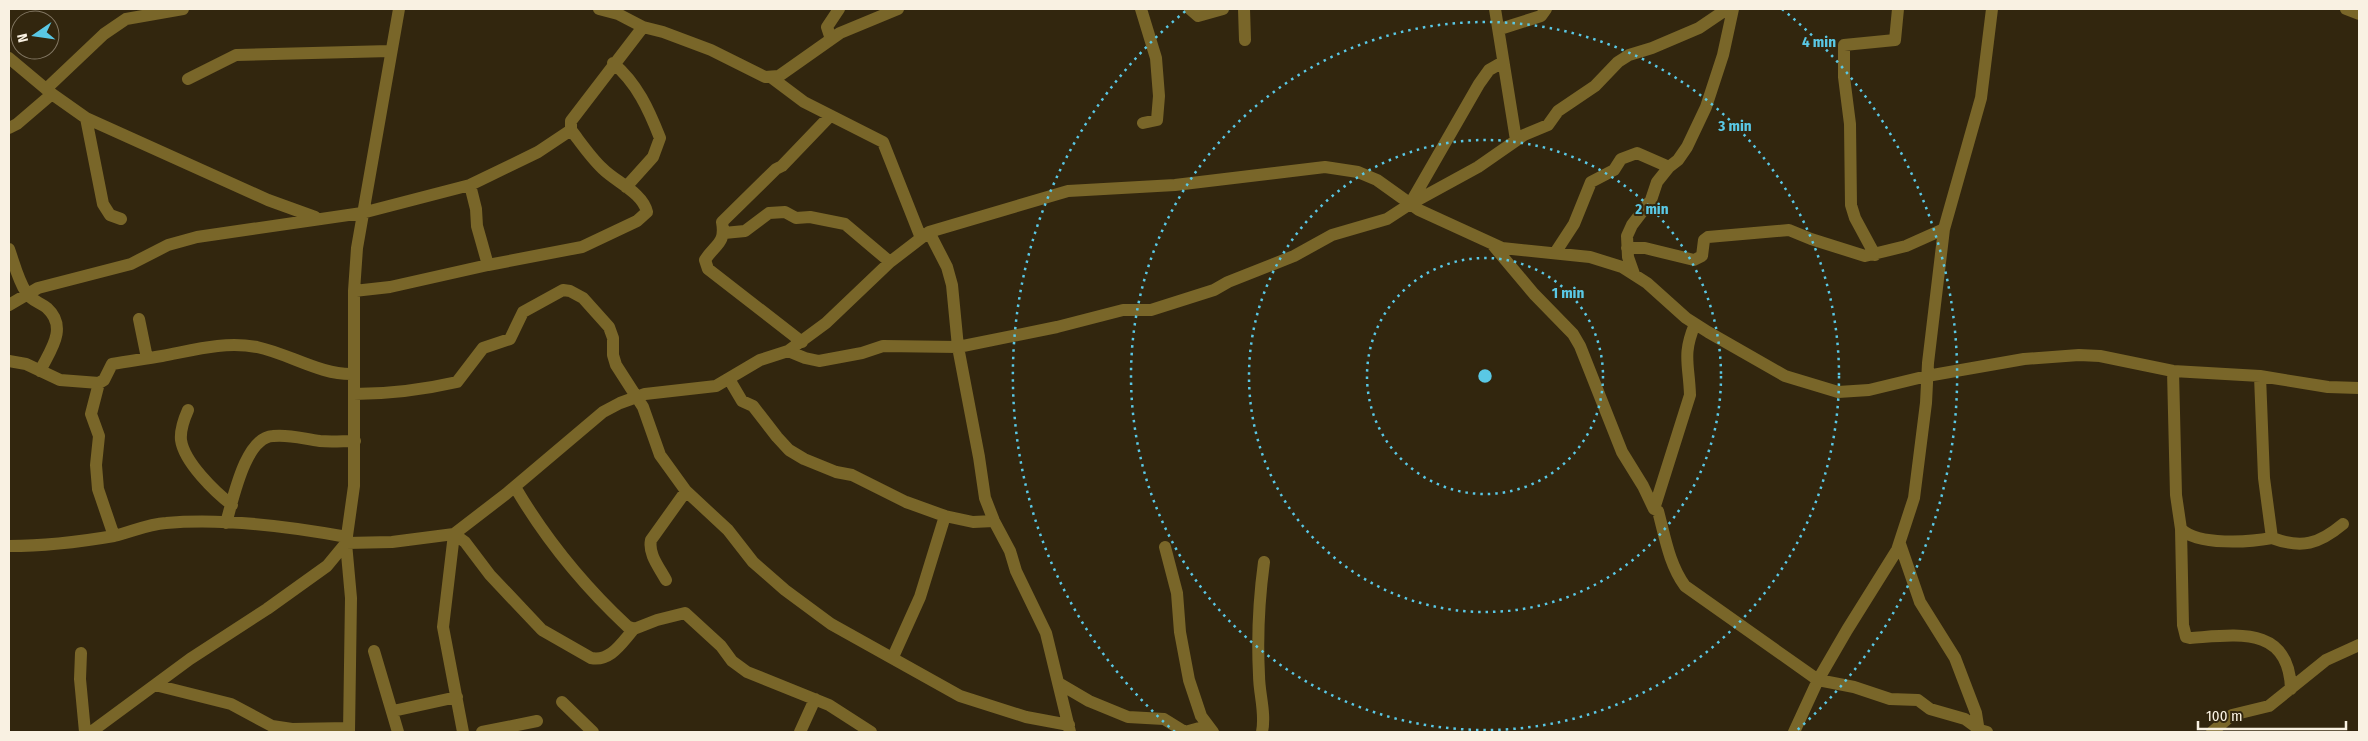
<svg xmlns="http://www.w3.org/2000/svg" width="2368" height="741" viewBox="0 0 2368 741" font-family="'Fira Sans Condensed',sans-serif">
  <style>
    .lines { fill: none; stroke-linecap: round; stroke-linejoin: round }
    .minor { stroke: #796629; stroke-width: 12 }
    .ring { fill: none; stroke: #5ac8e5; stroke-width: 2.5; stroke-dasharray: 2.5 5 }
    .centre { fill: #5ac8e5; stroke: #32260e; stroke-width: 2.5 }
    .ring-label { font-size: 15px; text-anchor: middle; font-weight: bold; fill: #5ac8e5; stroke: #32260e; stroke-width: 4; stroke-linejoin: round; paint-order: stroke }
  </style>
  <rect width="100%" height="100%" fill="#32260e"/>
  <g class="lines">
    <!-- minor -->
    <path class="minor" d="M 599,9 L 618,14 L 643,27
      M 1141,9 L 1156,58 L 1159,96 L 1157,120 L 1143,123
      M 1190,9 L 1198,16 L 1223,9
      M 1244,9 L 1245,40
      M 1495,9 L 1516,140
      M 2346,9 L 2359,14
      M 1500,29 L 1541,16 L 1546,9
      M 831,39 L 827,27 L 839,9
      M 9,58 L 52,94 L 86,118 L 268,200 L 315,217
      M 613,63 C 637,83 649,110 660,138 L 653,157 L 626,187
      M 772,78 L 804,102 L 883,142 L 921,238
      M 188,79 L 236,55 L 390,51
      M 46,89 L 104,34 L 126,19 L 183,9
      M 86,118 L 103,204 L 110,215 L 121,219
      M 9,128 L 17,124 L 52,94
      M 470,185 L 476,209 L 477,226 L 488,265
      M 1414,202 L 1478,167 L 1524,135 L 1548,125 L 1558,111 L 1595,86 L 1618,62 L 1629,55 L 1652,48 L 1699,28 L 1727,9
      M 929,232 L 947,267 L 952,285 L 958,347 L 979,457 L 985,498 L 994,521 L 1010,551 L 1016,571 L 1046,633 L 1070,732
      M 724,233 L 745,231 L 769,213 L 785,212 L 796,218 L 810,217 L 845,224 L 890,262
      M 1492,244 L 1534,294 L 1573,334 L 1580,346 L 1622,452 L 1643,486 L 1654,509 L 1658,511 C 1665,537 1669,564 1685,586 L 1818,680 L 1854,687 L 1890,699 L 1918,700 L 1930,709 L 1965,719 L 1980,730 L 1987,732
      M 1627,248 L 1645,248 L 1694,260 L 1702,256 L 1704,240 L 1708,237 L 1789,230 L 1811,239 L 1865,256 L 1906,246 L 1944,229
      M 9,249 C 14,263 18,280 26,292 C 31,301 40,302 47,308 C 69,328 49,352 40,371
      M 1555,253 L 1574,224 L 1591,182 L 1614,170 L 1621,159 L 1637,153 L 1669,167
      M 1875,255 L 1855,218 L 1851,205 L 1850,124 L 1844,77 L 1844,45 L 1895,40 L 1898,9
      M 1634,274 L 1628,257 L 1627,236 L 1632,225 L 1651,200 L 1657,182 L 1669,167 L 1678,160 L 1687,147 L 1706,107 L 1723,55 L 1733,9
      M 354,291 L 390,287 L 488,265 L 582,247 L 637,221 L 647,212 C 643,193 616,182 603,169 C 591,158 581,143 571,130
      M 9,305 L 38,288 L 131,264 L 168,245 L 197,237 L 362,213 L 470,185 L 538,152 L 571,130 L 571,121 L 643,27 L 663,32 L 711,50 L 765,77 L 779,76 L 840,33 L 898,9
      M 139,319 L 147,358
      M 802,342 L 708,269 L 705,260 C 715,244 726,244 722,222 L 776,169 L 782,166 L 829,117
      M 788,351 L 805,358 L 819,361 L 862,353 L 883,346 L 958,347 L 1057,327 L 1123,310 L 1151,310 L 1214,290 L 1228,282 L 1294,256 L 1332,235 L 1387,219 L 1410,204 L 1479,84 L 1489,70 L 1503,62
      M 9,361 L 26,364 L 60,380 L 99,383 L 104,380 L 112,364 C 129,361 145,359 162,356 C 194,350 224,341 257,347 C 290,354 320,375 353,374
      M 2173,371 L 2176,495 L 2181,529 L 2183,625 L 2186,637 L 2190,638 C 2237,635 2289,625 2291,689
      M 2260,376 L 2264,478 L 2272,538 C 2302,549 2319,544 2343,524
      M 729,379 L 742,401 L 753,406 L 777,437 L 789,450 L 804,459 L 836,472 L 852,475 L 906,502 L 945,516 L 973,522 L 994,521
      M 99,383 L 91,414 L 99,436 L 96,465 L 98,489 L 114,536
      M 354,394 C 390,394 422,390 457,382 L 483,348 L 510,339 L 523,312 L 563,290 L 570,291 L 583,298 L 609,327 L 613,338 L 613,355 L 616,365 L 643,407 L 660,455 L 686,491 L 728,530 L 753,562 L 785,590 L 831,624 L 960,696 L 1026,717 L 1069,725
      M 188,410 C 184,419 180,430 181,440 C 184,462 215,492 232,505
      M 515,487 C 545,538 583,585 627,626 L 634,629 L 657,620 L 685,613 L 721,646 L 732,661 L 747,672 L 829,705 L 871,732
      M 1654,509 L 1690,395 C 1689,364 1682,355 1695,324
      M 226,523 C 233,500 245,437 273,436 C 289,434 304,439 320,441 C 331,442 343,441 355,441
      M 2181,529 C 2198,546 2250,542 2272,538
      M 454,534 L 465,542 L 490,575 L 542,630 L 591,658 C 611,662 622,642 634,629
      M 454,534 L 443,627 L 463,732
      M 1900,544 L 1920,602 L 1955,658 L 1976,713 L 1979,732
      M 9,546 C 45,546 79,542 114,536 C 131,532 148,524 166,523 C 225,518 288,526 347,537
      M 1165,547 L 1177,593 L 1180,632 L 1189,680 L 1201,716 L 1213,732
      M 666,580 C 659,567 648,554 651,540 L 686,491
      M 374,651 L 398,732
      M 81,653 L 80,679 L 85,732
      M 893,657 L 920,597 L 945,516
      M 1060,684 L 1089,701 L 1128,717 L 1164,719 L 1185,732 L 1203,727 L 1213,732
      M 155,685 L 231,704 L 272,726 L 292,729 L 349,728
      M 562,702 L 593,732
      M 393,711 L 457,697
      M 91,732 L 190,659 L 267,609 L 327,566 L 346,543 L 354,486 L 354,291 L 357,248 L 399,9
      M 349,732 L 351,598 L 346,543 L 392,542 L 454,534 L 506,494 L 603,412 L 620,403 L 645,394 L 716,386 L 760,360 L 788,351 L 826,323 L 890,262 L 929,232 L 1068,191 L 1175,185 L 1325,167 L 1358,172 L 1377,180 L 1419,210 L 1502,248 L 1590,257 L 1622,267 L 1647,283 L 1686,318 L 1708,332 L 1785,376 L 1838,392 L 1869,390 L 1927,376 L 2024,359 L 2079,355 L 2100,356 L 2173,371 L 2260,376 L 2328,387 L 2359,388
      M 482,732 L 537,721
      M 800,732 L 815,699
      M 1262,732 C 1266,713 1259,694 1259,675 C 1257,637 1259,599 1264,562
      M 1794,732 L 1818,680 L 1847,630 L 1897,550 L 1914,498 L 1926,403 L 1928,363 L 1944,229 L 1981,98 L 1992,9
      M 2212,732 L 2232,715 L 2269,706 L 2326,660 L 2359,645"/>
  </g>
  <!-- distance rings -->
  <g class="ring">
    <circle cx="1485" cy="376" r="118"/>
    <circle cx="1485" cy="376" r="236"/>
    <circle cx="1485" cy="376" r="354"/>
    <path d="M1175 732A472 472 0 0 1 1188 9M1782 9A472 472 0 0 1 1795 732"/>
  </g>
  <circle cx="1485" cy="376" r="8" class="centre"/>
  <g class="ring-label">
    <text x="1819" y="47">4 min</text>
    <text x="1735" y="131">3 min</text>
    <text x="1652" y="214">2 min</text>
    <text x="1568" y="298">1 min</text>
  </g>
  <!-- border -->
  <rect width="2368" height="741" fill="none" stroke="#f9f1e2" stroke-width="20"/>
  <!-- north arrow -->
  <g transform="translate(35 35) rotate(257)"><circle r="24" fill="#32260e" stroke="#827763"/>
  <path d="M0-4L9 19L0 12L-9 19Z" fill="#5ac8e5"/>
  <text y="-8" font-size="14" font-weight="bold" text-anchor="middle" fill="#f9f1e2">N</text>
  </g>
  <!-- scale -->
  <path d="M2198 721v8h148v-8" fill="none" stroke="#f9f1e2" stroke-width="2.5"/>
  <text x="2206" y="721" font-size="15" fill="#f9f1e2" stroke="#32260e" stroke-width="4" paint-order="stroke">100 m</text>
</svg>
